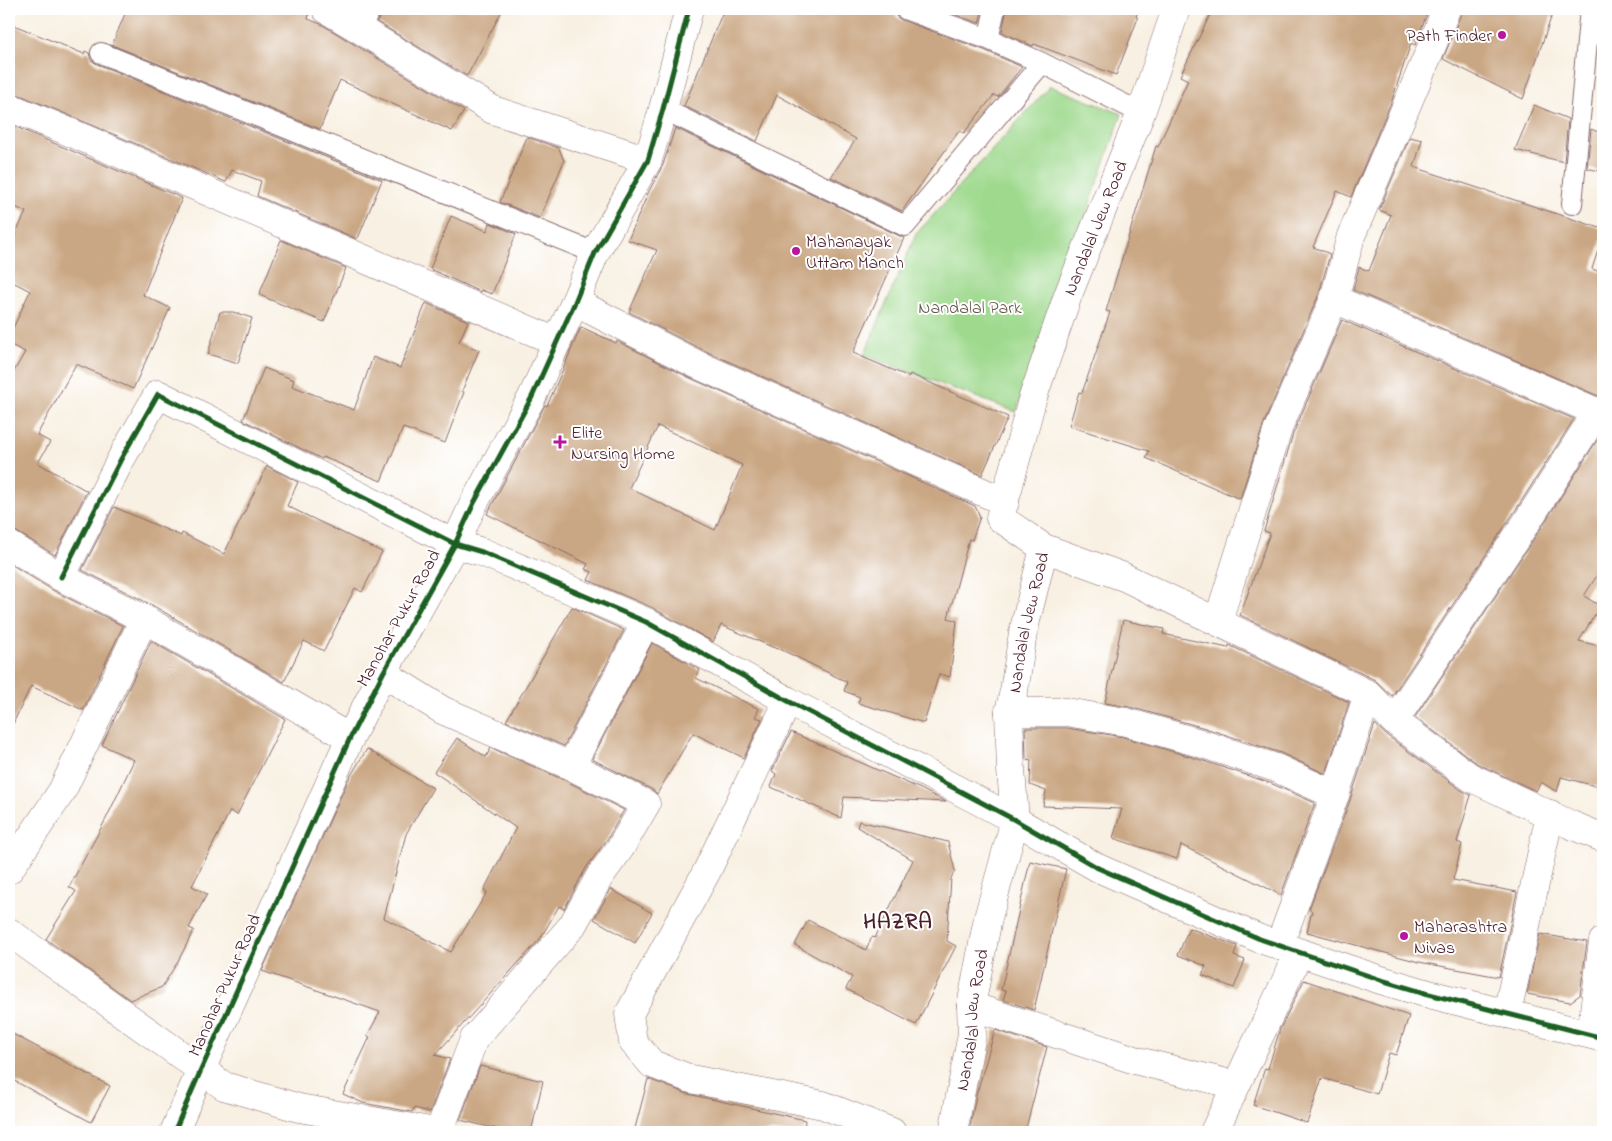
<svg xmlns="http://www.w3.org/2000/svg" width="1612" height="1141" viewBox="0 0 1612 1141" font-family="'Indie Flower',sans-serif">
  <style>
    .green { fill: #9ed98d; stroke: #747c5c }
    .building { fill: #caa784; fill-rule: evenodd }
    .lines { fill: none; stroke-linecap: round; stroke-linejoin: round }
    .service-casing { stroke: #87686b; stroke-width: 22 }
    .minor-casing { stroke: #87686b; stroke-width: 29 }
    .service { stroke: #fff; stroke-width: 20 }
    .minor { stroke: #fff; stroke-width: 28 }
    .cycleway-casing { stroke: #fff; stroke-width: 8 }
    .cycleway { stroke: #1b5e20; stroke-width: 5 }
    .poi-dot { fill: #b5179e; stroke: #fff; stroke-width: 2 }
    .labels { text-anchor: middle; stroke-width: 4; stroke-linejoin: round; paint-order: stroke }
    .poi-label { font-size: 18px; fill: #4a1f2b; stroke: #fff; text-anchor: start }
    .street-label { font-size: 18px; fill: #4a1f2b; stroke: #fff }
    .park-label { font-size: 18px; fill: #635748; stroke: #fff }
    .district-label { font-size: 22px; font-weight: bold; letter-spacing: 1px; fill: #4a1f2b; stroke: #fff }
  </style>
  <rect width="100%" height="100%" fill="#fff"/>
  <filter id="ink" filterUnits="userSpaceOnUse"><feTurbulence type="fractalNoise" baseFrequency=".02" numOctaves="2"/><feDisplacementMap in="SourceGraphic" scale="10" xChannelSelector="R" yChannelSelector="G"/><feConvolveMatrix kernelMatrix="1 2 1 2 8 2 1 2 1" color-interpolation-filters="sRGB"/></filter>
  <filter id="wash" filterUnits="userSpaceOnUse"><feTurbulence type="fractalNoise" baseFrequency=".0096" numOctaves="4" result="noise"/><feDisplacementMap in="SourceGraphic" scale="20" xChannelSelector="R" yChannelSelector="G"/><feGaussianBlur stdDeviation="1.12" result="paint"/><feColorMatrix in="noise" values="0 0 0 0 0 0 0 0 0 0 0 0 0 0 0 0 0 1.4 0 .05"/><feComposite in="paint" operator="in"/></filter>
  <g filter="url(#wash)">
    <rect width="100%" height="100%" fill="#f8f0e2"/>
    <!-- green -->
    <path class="green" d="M 1050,86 L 1122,114 L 1016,412 L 864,355 L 916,234 Z"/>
    <g id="blocks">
      <!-- building -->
      <path class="building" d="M 127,9 L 310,9 L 308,19 L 321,24 L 464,111 L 452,131 L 340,80 L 320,129 L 112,45 Z
        M 384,9 L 503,9 L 467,76 L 377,22 Z
        M 724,9 L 893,9 L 896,16 L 901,20 L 984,50 L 1022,67 L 998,97 L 994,95 L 964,133 L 959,131 L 902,211 L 831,177 L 856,139 L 777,95 L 757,141 L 684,106 Z
        M 939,9 L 983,9 L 979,23 Z
        M 1007,9 L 1139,9 L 1136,17 L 1138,18 L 1116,75 L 1034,44 L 1033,46 L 1002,32 Z
        M 1213,9 L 1429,9 L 1415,45 L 1411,43 L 1392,100 L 1351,197 L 1337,191 L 1313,247 L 1330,254 L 1319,294 L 1264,423 L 1240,499 L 1146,458 L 1149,451 L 1069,426 L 1079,392 L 1082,393 L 1110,312 L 1106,311 L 1156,146 L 1158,147 L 1188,80 L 1180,76 Z
        M 1461,9 L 1554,9 L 1523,99 L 1443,59 L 1461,14 Z
        M 9,23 L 84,54 L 85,51 L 89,53 L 91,60 L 97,64 L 382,180 L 359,236 L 357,239 L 257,196 L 261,181 L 232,170 L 226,182 L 66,114 L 15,93 L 9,92 Z
        M 1534,105 L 1568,119 L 1564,162 L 1515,150 Z
        M 9,124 L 182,198 L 143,295 L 170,308 L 133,389 L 76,364 L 37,435 L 50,442 L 38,463 L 87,491 L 55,555 L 17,532 L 9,529 L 9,380 L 25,352 L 9,344 L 9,337 L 30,291 L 9,280 L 9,247 L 26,212 L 9,204 Z
        M 675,128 L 904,238 L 853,353 L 909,377 L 910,374 L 1008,417 L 982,475 L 703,350 L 629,312 L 657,250 L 628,240 L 649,191 L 663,165 Z
        M 1591,129 L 1603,134 L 1603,172 L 1587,168 Z
        M 527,137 L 559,148 L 564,161 L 540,218 L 500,202 Z
        M 1410,137 L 1422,140 L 1414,167 L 1603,229 L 1603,235 L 1592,269 L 1603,273 L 1603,398 L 1353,290 L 1359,267 L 1369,271 L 1391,215 L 1379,210 Z
        M 451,216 L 487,231 L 490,223 L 516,234 L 492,294 L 481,290 L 480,292 L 430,269 Z
        M 281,240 L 346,268 L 324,322 L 259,295 Z
        M 426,303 L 468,321 L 459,342 L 479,350 L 462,391 L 464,392 L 445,443 L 403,428 L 381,481 L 323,457 L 322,459 L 243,420 L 264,368 L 294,380 L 292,386 L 354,410 L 373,357 L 400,368 Z
        M 220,312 L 233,312 L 252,318 L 238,363 L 208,354 Z
        M 1342,320 L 1574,419 L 1515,511 L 1392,696 L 1375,680 L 1240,615 L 1270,533 L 1264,531 L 1293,434 Z
        M 581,327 L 616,343 L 617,341 L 690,378 L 975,506 L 980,517 L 972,540 L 969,539 L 948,618 L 957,621 L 950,677 L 939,674 L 924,723 L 858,703 L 860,697 L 844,691 L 847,682 L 778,648 L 777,649 L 721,625 L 713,642 L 653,608 L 588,580 L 592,572 L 585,569 L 588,564 L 487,514 L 545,405 L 547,406 ZM 658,426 L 742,465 L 715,530 L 629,488 Z
        M 1603,431 L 1603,566 L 1584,596 L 1600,606 L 1579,641 L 1603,647 L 1603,788 L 1561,777 L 1557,792 L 1541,782 L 1536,791 L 1478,764 L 1415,717 L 1541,528 Z
        M 267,466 L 298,482 L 287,506 L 382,552 L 362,592 L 355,588 L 324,651 L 304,641 L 284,682 L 152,605 L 82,570 L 114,507 L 181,536 L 182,533 L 224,554 Z
        M 9,563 L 54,591 L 123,626 L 83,710 L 31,686 L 9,732 Z
        M 572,607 L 624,630 L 564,746 L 506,721 Z
        M 1123,620 L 1164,629 L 1163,634 L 1228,648 L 1229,645 L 1349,702 L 1326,774 L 1281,753 L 1205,728 L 1130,707 L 1105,703 Z
        M 151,641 L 285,719 L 237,815 L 230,811 L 192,886 L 207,894 L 189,928 L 194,930 L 177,963 L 162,987 L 130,1000 L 46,939 L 76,891 L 69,887 L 107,817 L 134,760 L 102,745 Z
        M 652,643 L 700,670 L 696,678 L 759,709 L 755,717 L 762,719 L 744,758 L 693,733 L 657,794 L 653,790 L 592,759 Z
        M 1375,724 L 1385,734 L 1461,790 L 1471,795 L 1457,842 L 1462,844 L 1453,880 L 1517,892 L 1499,977 L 1419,962 L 1307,932 L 1312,911 L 1309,909 L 1350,800 Z
        M 1025,728 L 1067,728 L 1123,737 L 1195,758 L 1270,783 L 1315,803 L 1281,895 L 1181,845 L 1177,859 L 1113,838 L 1122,809 L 1043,806 L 1046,791 L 1030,785 L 1031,760 L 1026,759 Z
        M 791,732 L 921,789 L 946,802 L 844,797 L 841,818 L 771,787 L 776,774 L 772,771 Z
        M 457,738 L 486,757 L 491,748 L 564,780 L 624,810 L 608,838 L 586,868 L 564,909 L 559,906 L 540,939 L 435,1055 L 450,1059 L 430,1112 L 414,1108 L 412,1112 L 363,1103 L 343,1094 L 370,1037 L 367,1036 L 380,1012 L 262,971 L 348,780 L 367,749 L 433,788 L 406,834 L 384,918 L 451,952 L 487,892 L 484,890 L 516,828 L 434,772 Z
        M 859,821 L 948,842 L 955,871 L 951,878 L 947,941 L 956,946 L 916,1025 L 846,989 L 852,977 L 795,945 L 808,920 L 866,950 L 872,937 L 875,938 L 913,860 L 857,827 Z
        M 1030,861 L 1066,869 L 1034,1010 L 1003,1000 L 1006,991 L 1001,990 Z
        M 611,889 L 652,913 L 635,943 L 594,919 Z
        M 1189,928 L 1237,946 L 1234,956 L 1245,960 L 1234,988 L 1202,975 L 1206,966 L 1178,955 Z
        M 1540,934 L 1587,942 L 1580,995 L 1570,1002 L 1527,994 Z
        M 1304,980 L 1409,1016 L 1396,1055 L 1389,1053 L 1377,1094 L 1322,1078 L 1307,1123 L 1253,1105 L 1265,1068 L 1268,1069 L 1280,1029 Z
        M 995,1030 L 1047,1047 L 1025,1132 L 969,1132 L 976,1096 Z
        M 9,1032 L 110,1086 L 91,1122 L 9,1078 Z
        M 480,1066 L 543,1081 L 531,1132 L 510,1132 L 460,1120 Z
        M 648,1079 L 688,1094 L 805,1120 L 804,1132 L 634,1132 Z"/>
    </g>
  </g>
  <g filter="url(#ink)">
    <use href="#blocks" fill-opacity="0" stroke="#87686b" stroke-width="1"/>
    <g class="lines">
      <!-- service casing -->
      <g class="service-casing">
        <path id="service" d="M 905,9 L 988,39 L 1042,63 L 1141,113
          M 360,28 L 371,9
          M 988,39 L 995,9
          M 101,53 L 595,253
          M 663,109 L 905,226 L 1042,63
          M 1572,204 L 1590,9"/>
      </g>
      <!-- minor casing -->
      <g class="minor-casing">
        <g id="minor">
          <path d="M 326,9 L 493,110 L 648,160"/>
          <path d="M 9,107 L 60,128 L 557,342"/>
          <path d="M 1334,299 L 1597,412 L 1603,414"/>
          <path d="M 575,302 L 696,364 L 1005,502"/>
          <path d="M 9,545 L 61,577 L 144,619 L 350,738"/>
          <path d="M 1044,548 L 1124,577 L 1368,694 L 1394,721 L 1528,520 L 1597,412"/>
          <path d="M 61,577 L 121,459 L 158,394 L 455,544 L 482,552 L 646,622 L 788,701 L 1015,820 L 1098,868 L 1260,939 L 1381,980 L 1425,993 L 1603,1038"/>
          <path d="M 1218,621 L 1278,429 L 1334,299 L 1351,236 L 1434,41 L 1446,9"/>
          <path d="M 383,673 L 442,710 L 571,766"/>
          <path d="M 788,701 L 707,871 L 629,1014 L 633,1042 L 652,1064 L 691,1079 L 823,1105 L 892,1132"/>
          <path d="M 1009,712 L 1066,712 L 1126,722 L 1200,743 L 1276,768 L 1335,795"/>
          <path d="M 1394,721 L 1470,777 L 1569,824 L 1603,838"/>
          <path d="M 9,870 L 62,791 L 144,619"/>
          <path d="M 9,932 L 224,1086 L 299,1108 L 436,1132"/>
          <path d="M 1279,946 L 1335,795 L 1368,694"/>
          <path d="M 971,1006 L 1138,1061 L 1235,1085"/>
          <path d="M 1507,1014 L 1550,814"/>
          <path d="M 1591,1034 L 1603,941"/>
          <path d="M 174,1132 L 201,1070 L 350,738 L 383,673 L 455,544 L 474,503 L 532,397 L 575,302 L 595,253 L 648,160 L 663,109 L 689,9"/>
          <path d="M 439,1132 L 474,1039 L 572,926 L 600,876 L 621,847 L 646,804 L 571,766 L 646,622"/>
          <path id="s1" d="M 953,1132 L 972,1034 L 971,1006 L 988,918 L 1015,820 L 1011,770 L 1009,712 L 1014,691 L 1023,633 L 1044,548 L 1000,518 L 1032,400 L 1068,295 L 1141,113 L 1176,9"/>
          <path d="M 1214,1132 L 1299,953"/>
        </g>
      </g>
      <!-- service -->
      <use href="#service" class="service"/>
      <!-- minor -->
      <use href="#minor" class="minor"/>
      <!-- cycleway casing -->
      <g class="cycleway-casing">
        <path id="cycleway" d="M 61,577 L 121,459 L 158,394 L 455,544 L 482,552 L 646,622 L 788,701 L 1015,820 L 1098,868 L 1260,939 L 1381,980 L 1425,993 L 1603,1038
          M 174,1132 L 201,1070 L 350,738 L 383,673 L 455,544 L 474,503 L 532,397 L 575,302 L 595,253 L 648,160 L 663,109 L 689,9"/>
      </g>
      <!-- cycleway -->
      <use href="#cycleway" class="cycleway"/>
    </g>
  </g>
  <!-- markers -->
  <g class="poi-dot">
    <circle cx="1502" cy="35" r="5"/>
    <circle cx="796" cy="251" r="5"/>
    <path d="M557.5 434.5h5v5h5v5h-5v5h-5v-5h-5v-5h5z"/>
    <circle cx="1404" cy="936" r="5"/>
  </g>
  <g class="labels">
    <!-- poi labels -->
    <g class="poi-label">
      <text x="1492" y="41" text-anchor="end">Path Finder</text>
      <text x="806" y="247">Mahanayak<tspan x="806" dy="21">Uttam Manch</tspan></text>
      <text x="571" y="438">Elite<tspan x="571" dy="21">Nursing Home</tspan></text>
      <text x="1414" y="932">Maharashtra<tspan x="1414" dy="21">Nivas</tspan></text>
    </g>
    <!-- street labels -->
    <g class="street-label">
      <text dy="6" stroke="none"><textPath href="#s1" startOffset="954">Nandalal Jew Road</textPath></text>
      <text transform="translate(398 618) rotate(-61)" y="6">Manohar Pukur Road</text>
      <text dy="6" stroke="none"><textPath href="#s1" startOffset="519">Nandalal Jew Road</textPath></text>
      <text transform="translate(224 985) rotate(-66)" y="6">Manohar Pukur Road</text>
      <text dy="6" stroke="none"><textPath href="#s1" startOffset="114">Nandalal Jew Road</textPath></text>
    </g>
    <!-- park labels -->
    <g class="park-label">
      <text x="970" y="313">Nandalal Park</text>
    </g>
    <!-- district labels -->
    <g class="district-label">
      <text x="898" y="928">HAZRA</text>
    </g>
  </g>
  <!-- margin -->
  <rect width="1612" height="1141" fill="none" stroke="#fff" stroke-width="30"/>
</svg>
